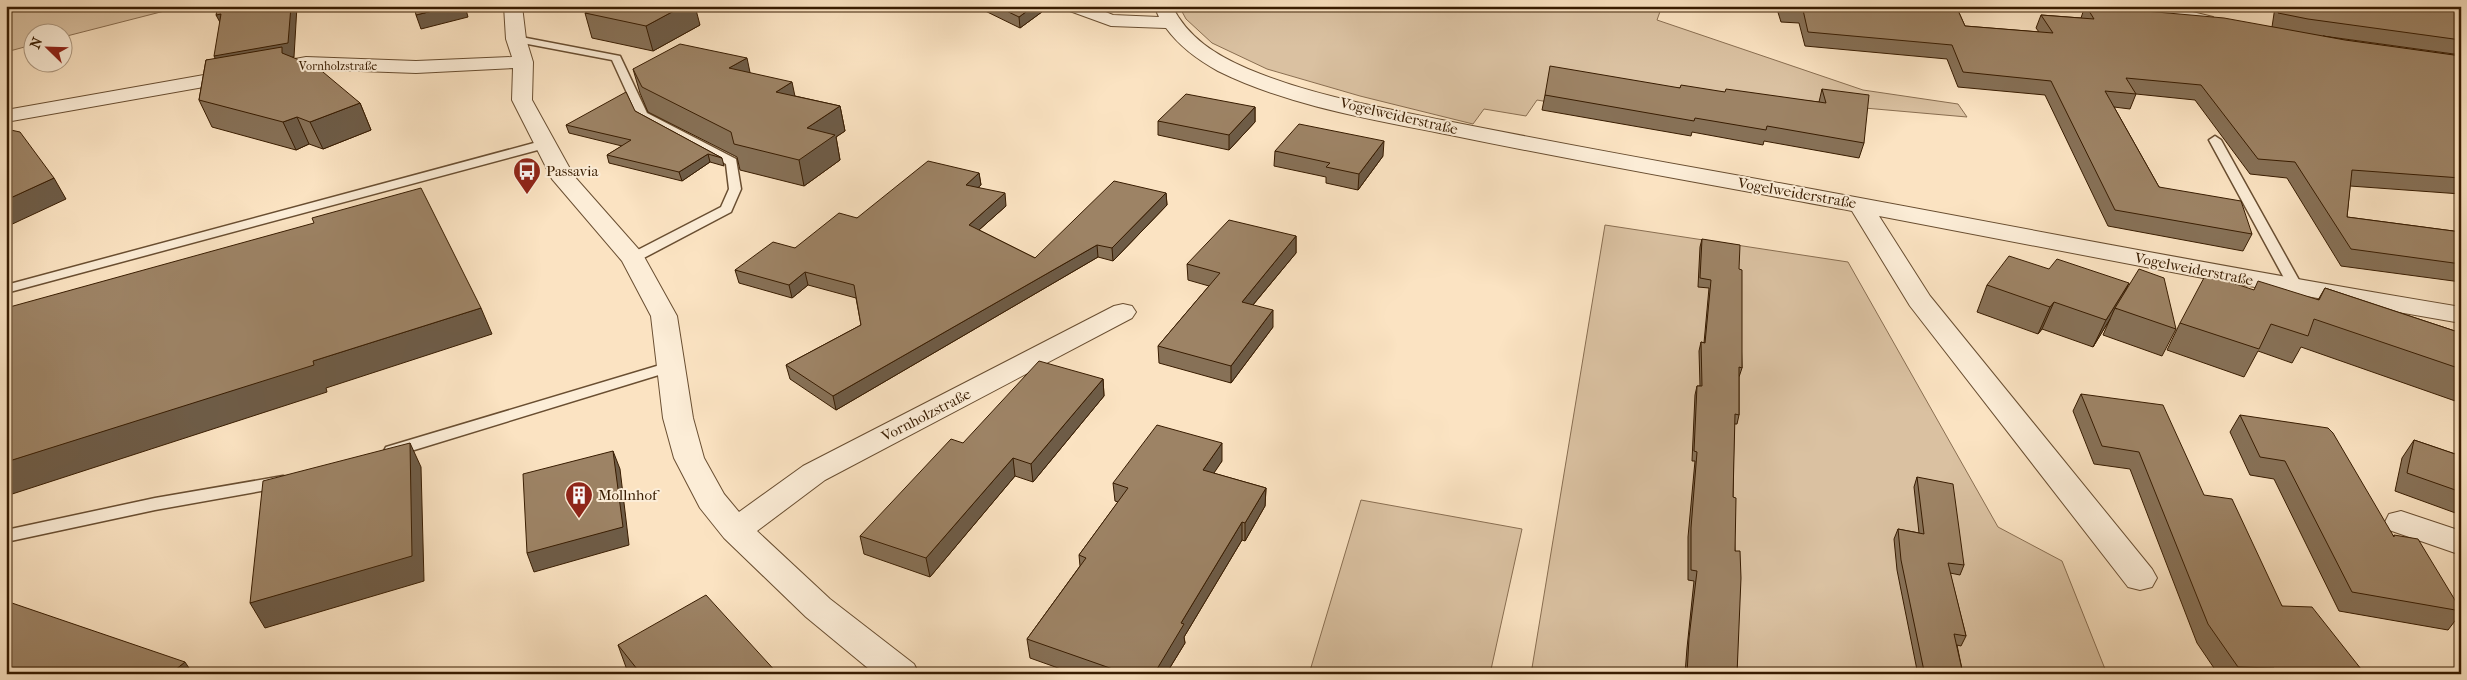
<svg xmlns="http://www.w3.org/2000/svg" width="2467" height="680" viewBox="0 0 2467 680" font-family="'IM FELL French Canon',serif">
  <style>
    .green { fill: #dac1a1; stroke: #896e51 }
    .lines { fill: none; stroke-linecap: round; stroke-linejoin: round }
    .lane-casing { stroke: #694e31; stroke-width: 3 }
    .street-casing { stroke: #694e31; stroke-width: 2 }
    .lane { fill: #fcedd7; fill-rule: evenodd }
    .street { fill: #fcedd7; fill-rule: evenodd }
    .wall { fill: #877157; stroke: #381c01 }
    .shaded-wall { fill: #6e5c47; stroke: #381c01 }
    .building { fill: #9d8365; stroke: #381c01 }
    .labels { text-anchor: middle; stroke-width: 4; stroke-linejoin: round; paint-order: stroke }
    .far-street-label { font-size: 12px; fill: #381c01; stroke: #fcedd7 }
    .street-label { font-size: 15px; fill: #381c01; stroke: #fcedd7 }
    .poi-label { font-size: 15px; fill: #381c01; stroke: #fcedd7; text-anchor: start }
  </style>
  <rect width="100%" height="100%" fill="#fbe3c2"/>
  <filter id="stains"><feTurbulence type="fractalNoise" baseFrequency=".004" numOctaves="4"/><feColorMatrix values="0 0 0 0 .2 0 0 0 0 .09 0 0 0 0 .02 0 0 0 .5 -.17"/></filter>
  <radialGradient id="worn" r=".72"><stop offset=".6" stop-color="#630" stop-opacity="0"/><stop offset="1" stop-color="#630" stop-opacity=".3"/></radialGradient>
  <!-- green -->
  <path class="green" d="M 6,6 L 184,6 L 63,37 L 62,32 L 32,32 L 32,45 L 6,52 Z
    M 1179,6 L 1662,6 L 1657,20 L 1863,90 L 1958,104 L 1967,117 L 1568,82 L 1554,103 L 1537,100 L 1526,116 L 1484,109 L 1473,124 L 1360,96 L 1267,69 L 1212,43 L 1186,19 Z
    M 1605,225 L 1848,262 L 1998,527 L 2062,561 L 2107,674 L 1531,674 Z
    M 1361,500 L 1522,529 L 1490,674 L 1309,674 Z"/>
  <g class="lines">
    <!-- lane casing -->
    <g class="lane-casing">
      <path id="lane" d="M 516,36 L 620,56 L 647,113 L 736,159 L 741,189 L 731,212 L 638,261 L 628,261 L 626,258 L 628,255 L 721,207 L 729,189 L 726,164 L 638,117 L 612,60 L 512,41 L 511,39 Z
        M 2215,136 L 2221,140 L 2304,289 L 2302,292 L 2297,293 L 2290,289 L 2209,140 Z
        M 545,140 L 549,141 L 551,144 L 549,147 L 6,293 L 6,285 Z
        M 670,362 L 678,367 L 675,370 L 398,455 L 386,455 L 384,451 L 386,447 Z
        M 283,476 L 289,478 L 292,482 L 289,486 L 155,510 L 6,542 L 6,530 L 155,498 Z"/>
    </g>
    <!-- street casing -->
    <g class="street-casing">
      <path id="street" d="M 504,6 L 522,6 L 526,39 L 533,62 L 532,100 L 574,176 L 642,253 L 677,316 L 693,418 L 704,458 L 724,494 L 739,512 L 803,466 L 1114,306 L 1123,304 L 1132,306 L 1136,312 L 1132,318 L 825,480 L 757,531 L 830,599 L 914,664 L 919,674 L 875,674 L 806,617 L 724,538 L 700,508 L 674,458 L 663,418 L 651,316 L 622,261 L 552,179 L 512,100 L 513,68 L 416,73 L 306,69 L 6,122 L 6,110 L 306,57 L 416,61 L 512,57 L 506,39 Z
        M 1064,6 L 1091,6 L 1113,15 L 1159,17 L 1154,6 L 1172,6 C 1188,38 1216,55 1248,69 C 1310,95 1377,107 1442,120 C 1533,138 1623,155 1713,171 C 1963,216 2211,266 2461,307 L 2461,323 L 2203,278 L 1879,216 L 1930,296 L 2152,569 L 2157,578 L 2152,587 L 2140,590 L 2128,587 L 1910,306 L 1852,211 C 1719,186 1586,163 1455,136 C 1376,120 1291,107 1218,71 C 1198,60 1180,47 1166,28 L 1111,26 L 1067,10 Z
        M 2135,6 L 2168,6 L 2213,17 L 2215,21 L 2213,25 L 2206,27 L 2138,10 Z
        M 2401,511 L 2461,531 L 2461,555 L 2389,530 L 2385,522 L 2389,514 Z"/>
    </g>
    <!-- lane -->
    <use href="#lane" class="lane"/>
    <!-- street -->
    <use href="#street" class="street"/>
  </g>
  <!-- wall -->
  <path class="wall" d="M 975,6 L 1050,6 L 1020,28 Z
    M 1776,6 L 1956,6 L 1965,26 L 2039,32 L 2036,28 L 2041,15 L 2081,18 L 2085,6 L 2272,27 L 2275,7 L 2272,6 L 2461,6 L 2461,55 L 2323,36 L 2345,40 L 2461,56 L 2461,194 L 2350,186 L 2347,217 L 2461,232 L 2461,282 L 2341,266 L 2287,178 L 2250,174 L 2195,100 L 2136,94 L 2130,109 L 2114,107 L 2159,187 L 2252,234 L 2243,251 L 2108,226 L 2045,95 L 1958,87 L 1947,59 L 1805,46 L 1799,23 L 1781,22 Z
    M 585,13 L 700,25 L 653,51 L 592,38 Z
    M 292,57 L 360,103 L 371,130 L 323,149 L 309,144 L 296,150 L 212,127 L 199,100 L 206,60 L 294,57 Z
    M 633,69 L 750,73 L 795,96 L 840,106 L 845,131 L 836,137 L 840,160 L 804,186 L 740,170 L 737,157 L 648,112 L 640,93 Z
    M 1680,88 L 1819,102 L 1822,89 L 1864,143 L 1859,158 L 1764,141 L 1763,145 L 1692,132 L 1691,136 L 1542,110 L 1545,95 Z
    M 1255,107 L 1255,122 L 1229,150 L 1158,135 L 1158,121 Z
    M 635,111 L 722,158 L 724,166 L 710,162 L 682,181 L 609,163 L 607,155 L 622,146 L 569,133 L 566,125 Z
    M 1275,151 L 1383,156 L 1358,190 L 1326,183 L 1326,177 L 1274,166 Z
    M 979,173 L 981,185 L 978,187 L 1006,206 L 979,230 L 1035,258 L 1166,193 L 1167,205 L 1113,261 L 1098,257 L 836,410 L 790,379 L 786,365 L 861,325 L 856,298 L 808,285 L 792,298 L 739,283 L 735,270 L 795,248 L 857,218 Z
    M 1296,236 L 1296,253 L 1253,305 L 1273,327 L 1231,383 L 1159,363 L 1158,346 L 1209,286 L 1188,280 L 1187,264 Z
    M 1702,239 L 1739,269 L 1742,368 L 1739,377 L 1739,415 L 1737,424 L 1734,424 L 1733,497 L 1735,551 L 1737,674 L 1685,674 L 1687,648 L 1694,581 L 1688,580 L 1688,537 L 1695,461 L 1692,461 L 1695,395 L 1697,386 L 1700,386 L 1699,351 L 1701,342 L 1704,343 L 1709,288 L 1698,287 L 1700,247 Z
    M 1987,285 L 2122,297 L 2176,329 L 2162,356 L 2103,335 L 2110,319 L 2093,347 L 2042,329 L 2038,334 L 1977,312 Z
    M 2325,288 L 2461,333 L 2461,403 L 2301,347 L 2292,363 L 2258,351 L 2244,377 L 2167,350 L 2180,323 L 2254,290 L 2318,300 Z
    M 1103,379 L 1104,396 L 1033,482 L 1015,476 L 930,577 L 864,554 L 860,536 L 963,443 Z
    M 2081,394 L 2204,495 L 2282,606 L 2365,674 L 2218,674 L 2197,643 L 2130,469 L 2094,464 L 2073,411 Z
    M 2240,415 L 2393,536 L 2394,535 L 2461,610 L 2461,613 L 2448,630 L 2339,611 L 2274,479 L 2250,475 L 2230,432 Z
    M 2414,440 L 2461,456 L 2461,515 L 2395,491 L 2402,458 Z
    M 1222,461 L 1213,473 L 1266,488 L 1265,506 L 1245,541 L 1242,540 L 1184,637 L 1185,643 L 1166,674 L 1075,674 L 1030,658 L 1027,639 L 1080,566 L 1079,555 L 1118,502 L 1115,501 L 1113,483 Z
    M 1917,477 L 1964,565 L 1960,575 L 1950,573 L 1966,636 L 1961,646 L 1957,645 L 1963,674 L 1913,674 L 1915,669 L 1917,670 L 1897,570 L 1894,539 L 1898,529 L 1919,533 L 1914,487 Z
    M 618,645 L 778,674 L 630,674 L 627,670 Z"/>
  <!-- shaded-wall -->
  <path class="shaded-wall" d="M 291,6 L 297,6 L 294,57 L 221,70 L 214,56 Z
    M 453,6 L 465,6 L 468,17 L 421,29 L 416,15 Z
    M 683,6 L 695,6 L 700,25 L 653,51 L 646,26 Z
    M 1034,6 L 1050,6 L 1020,28 L 1019,17 Z
    M 221,14 L 223,28 L 216,15 Z
    M 747,58 L 752,82 L 729,68 Z
    M 792,82 L 797,106 L 776,92 Z
    M 360,103 L 371,130 L 323,149 L 310,122 Z
    M 840,106 L 845,131 L 836,137 L 840,160 L 804,186 L 799,160 L 807,128 Z
    M 1255,107 L 1255,122 L 1229,150 L 1229,135 Z
    M 297,117 L 309,144 L 296,150 L 283,122 Z
    M 1384,141 L 1383,156 L 1358,190 L 1359,174 Z
    M 708,154 L 710,162 L 682,181 L 679,172 Z
    M 979,173 L 981,185 L 967,197 L 966,185 Z
    M 54,178 L 66,199 L 6,227 L 6,200 Z
    M 1005,193 L 1006,206 L 971,237 L 969,225 Z
    M 1166,193 L 1167,205 L 1113,261 L 1112,248 Z
    M 1296,236 L 1296,253 L 1242,318 L 1242,302 Z
    M 1097,245 L 1098,257 L 836,410 L 833,396 Z
    M 805,272 L 808,285 L 792,298 L 789,285 Z
    M 2129,283 L 2117,309 L 2115,308 L 2110,319 L 2093,347 L 2106,320 Z
    M 2054,302 L 2042,329 L 2038,334 L 2050,307 Z
    M 481,308 L 492,334 L 326,388 L 327,392 L 6,496 L 6,462 L 313,361 Z
    M 1273,310 L 1273,327 L 1231,383 L 1231,366 Z
    M 1103,379 L 1104,396 L 1033,482 L 1031,464 Z
    M 410,443 L 421,467 L 424,581 L 265,628 L 250,603 Z
    M 1222,443 L 1222,461 L 1204,488 L 1203,470 Z
    M 613,451 L 620,469 L 629,545 L 534,572 L 527,553 Z
    M 1013,458 L 1015,476 L 930,577 L 926,558 Z
    M 1266,488 L 1265,506 L 1245,541 L 1245,523 Z
    M 1242,522 L 1242,540 L 1184,637 L 1185,643 L 1166,674 L 1154,674 L 1181,623 Z
    M 185,662 L 193,674 L 170,674 Z"/>
  <!-- building -->
  <path class="building" d="M 218,6 L 291,6 L 288,43 L 214,56 L 221,14 L 216,15 Z
    M 414,6 L 453,6 L 416,15 Z
    M 598,6 L 683,6 L 646,26 L 585,13 Z
    M 996,6 L 1034,6 L 1019,17 Z
    M 1784,6 L 1956,6 L 1965,26 L 2053,33 L 2041,15 L 2094,19 L 2086,6 L 2089,6 L 2224,18 L 2345,40 L 2461,56 L 2461,178 L 2352,170 L 2347,217 L 2461,232 L 2461,264 L 2351,249 L 2295,162 L 2258,159 L 2201,85 L 2126,78 L 2136,94 L 2105,91 L 2159,187 L 2241,201 L 2252,234 L 2115,210 L 2051,81 L 1963,72 L 1952,45 L 1808,32 L 1803,10 L 1785,8 Z
    M 2280,6 L 2461,6 L 2461,40 L 2308,19 L 2278,13 Z
    M 680,44 L 747,58 L 729,68 L 792,82 L 776,92 L 840,106 L 807,128 L 835,135 L 799,160 L 734,144 L 731,132 L 642,87 L 633,69 Z
    M 282,47 L 282,53 L 317,67 L 360,103 L 310,122 L 297,117 L 283,122 L 199,100 L 206,60 Z
    M 1550,66 L 1680,88 L 1681,85 L 1725,92 L 1726,89 L 1826,103 L 1822,89 L 1869,95 L 1864,143 L 1767,126 L 1766,130 L 1695,118 L 1694,121 L 1545,95 Z
    M 626,92 L 635,111 L 722,158 L 708,154 L 679,172 L 607,155 L 631,140 L 566,125 Z
    M 1186,94 L 1255,107 L 1229,135 L 1158,121 Z
    M 1299,124 L 1384,141 L 1359,174 L 1326,167 L 1330,163 L 1275,151 Z
    M 6,129 L 20,132 L 54,178 L 6,200 Z
    M 928,161 L 979,173 L 966,185 L 1005,193 L 969,225 L 1035,258 L 1114,181 L 1166,193 L 1112,248 L 1097,245 L 833,396 L 786,365 L 861,325 L 854,285 L 805,272 L 789,285 L 735,270 L 773,242 L 795,248 L 839,213 L 857,218 Z
    M 421,188 L 481,308 L 313,361 L 314,365 L 6,462 L 6,308 L 314,223 L 312,218 Z
    M 1229,220 L 1296,236 L 1242,302 L 1273,310 L 1231,366 L 1158,346 L 1220,273 L 1187,264 Z
    M 1702,239 L 1740,245 L 1739,269 L 1742,270 L 1742,368 L 1739,367 L 1739,415 L 1735,414 L 1733,497 L 1736,498 L 1735,551 L 1740,551 L 1741,578 L 1737,674 L 1687,674 L 1689,638 L 1697,571 L 1691,570 L 1691,528 L 1697,452 L 1694,451 L 1697,386 L 1702,386 L 1701,342 L 1705,343 L 1711,280 L 1700,278 Z
    M 2009,256 L 2049,269 L 2057,259 L 2129,283 L 2106,320 L 2054,302 L 2050,307 L 1987,285 Z
    M 2139,269 L 2164,278 L 2176,329 L 2115,308 Z
    M 2206,274 L 2254,290 L 2258,281 L 2319,300 L 2325,288 L 2461,333 L 2461,369 L 2314,319 L 2308,336 L 2271,324 L 2259,349 L 2180,323 Z
    M 1039,361 L 1103,379 L 1031,464 L 1013,458 L 926,558 L 860,536 L 951,439 L 963,443 Z
    M 2081,394 L 2163,405 L 2204,495 L 2232,499 L 2282,606 L 2312,607 L 2365,674 L 2278,674 L 2274,668 L 2238,667 L 2208,624 L 2139,452 L 2102,446 Z
    M 2240,415 L 2328,428 L 2333,433 L 2394,537 L 2394,535 L 2418,539 L 2461,610 L 2461,611 L 2352,592 L 2285,461 L 2260,457 Z
    M 1157,425 L 1222,443 L 1203,470 L 1266,488 L 1245,523 L 1242,522 L 1181,623 L 1184,624 L 1154,674 L 1127,674 L 1027,639 L 1086,558 L 1079,555 L 1128,488 L 1113,483 Z
    M 2414,440 L 2461,456 L 2461,492 L 2407,473 Z
    M 410,443 L 412,556 L 250,603 L 263,481 Z
    M 613,451 L 623,527 L 527,553 L 523,474 Z
    M 1917,477 L 1953,484 L 1964,565 L 1948,563 L 1966,636 L 1954,634 L 1963,674 L 1915,674 L 1915,669 L 1924,671 L 1901,560 L 1898,529 L 1924,534 Z
    M 706,595 L 778,674 L 641,674 L 618,645 Z
    M 6,601 L 185,662 L 170,674 L 6,674 Z"/>
  <!-- icons -->
  <defs>
    <g id="bus-pin" transform="scale(1.4375)"><path d="M0 17L-7.5 6A9.5 9.5 0 1 1 7.5 6Z" fill="#8f2418" stroke="#fcedd7"/><path d="M-5-6H5V4H4V6H2V4H-2V6H-4V4H-5ZM-3.5-4V0h7V-4ZM-3.5 1.2v1.5H-2V1.2ZM2 1.2v1.5H3.5V1.2Z" fill="#fff"/></g>
    <g id="building-pin" transform="scale(1.4375)"><path d="M0 17L-7.5 6A9.5 9.5 0 1 1 7.5 6Z" fill="#8f2418" stroke="#fcedd7"/><path d="M-4-6H4V6H1V3H-1V6H-4ZM-2.5-4.3h1.7v1.8h-1.7ZM.8-4.3h1.7v1.8H.8ZM-2.5-1h1.7V.8h-1.7ZM.8-1h1.7V.8H.8Z" fill="#fff"/></g>
  </defs>
  <g fill-rule="evenodd">
    <use href="#bus-pin" x="527" y="171"/>
    <use href="#building-pin" x="579" y="495"/>
  </g>
  <g class="labels">
    <!-- far-street labels -->
    <g class="far-street-label">
      <text x="338" y="70">Vornholzstraße</text>
    </g>
    <!-- street labels -->
    <g class="street-label">
      <text transform="translate(1399 116) rotate(13)" y="5">Vogelweiderstraße</text>
      <text transform="translate(1797 193) rotate(10)" y="5">Vogelweiderstraße</text>
      <text transform="translate(2194 269) rotate(11)" y="5">Vogelweiderstraße</text>
      <text transform="translate(926 415) rotate(-27)" y="5">Vornholzstraße</text>
    </g>
    <!-- poi labels -->
    <g class="poi-label">
      <text x="546" y="176">Passavia</text>
      <text x="598" y="500">Mollnhof</text>
    </g>
  </g>
  <!-- margin -->
  <rect width="2467" height="680" fill="none" stroke="#fbe3c2" stroke-width="25"/>
  <rect x="8" y="8" width="2452" height="665" fill="none" stroke="#381c01" stroke-width="2.5"/>
  <rect x="12" y="12" width="2442" height="655" fill="none" stroke="#381c01"/>
  <!-- north arrow -->
  <g transform="translate(48 48) rotate(293)"><circle r="24" fill="#fcedd7" stroke="#ae9981"/>
  <path d="M0-4L9 19L0 12L-9 19Z" fill="#8f2418"/>
  <text y="-8" font-size="14" font-weight="bold" text-anchor="middle" fill="#381c01">N</text>
  </g>
  <rect width="100%" height="100%" filter="url(#stains)"/>
  <rect width="100%" height="100%" fill="url(#worn)"/>
</svg>
